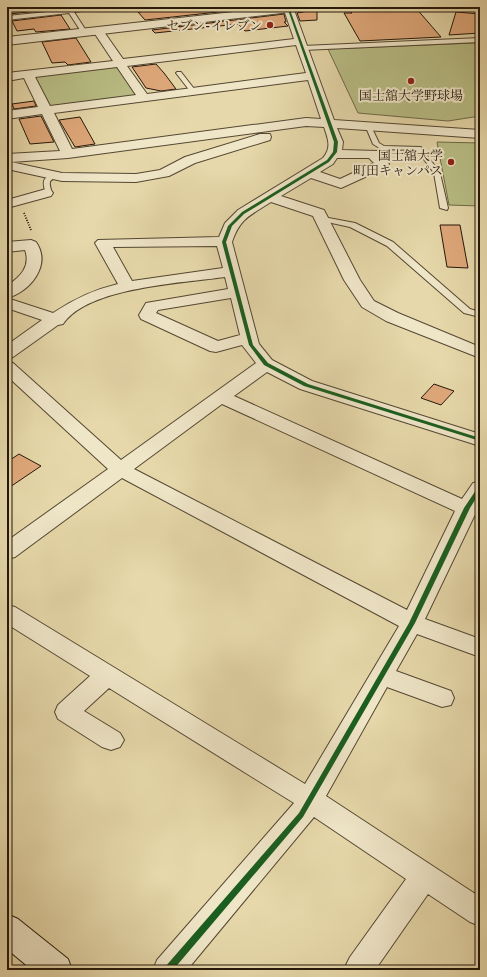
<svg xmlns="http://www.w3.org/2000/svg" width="487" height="977" viewBox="0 0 487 977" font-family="'IM FELL Double Pica','Noto Serif JP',serif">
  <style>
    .green { fill: #b9be86; stroke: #6e6a48 }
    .building { fill: #e0a97b; stroke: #23170a }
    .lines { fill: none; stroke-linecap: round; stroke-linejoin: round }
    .service-casing { stroke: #544732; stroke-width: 2 }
    .minor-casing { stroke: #544732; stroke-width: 2 }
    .tertiary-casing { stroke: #544732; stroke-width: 2 }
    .secondary-casing { stroke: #23170a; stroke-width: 2 }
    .path { stroke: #23170a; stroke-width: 2; stroke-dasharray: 1 1.5; stroke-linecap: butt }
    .service { fill: #efe6c8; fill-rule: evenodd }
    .minor { fill: #efe6c8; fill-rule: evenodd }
    .tertiary { fill: #efe6c8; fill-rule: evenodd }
    .secondary { fill: #efe6c8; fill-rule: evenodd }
    .cycleway-casing { stroke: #efe6c8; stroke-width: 3 }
    .cycleway { fill: #1b5e20; fill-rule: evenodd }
    .poi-dot { fill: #8f2418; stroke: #efe6c8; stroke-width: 1.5 }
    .labels { text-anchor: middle; stroke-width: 4; stroke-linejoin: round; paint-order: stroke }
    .far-poi-label { font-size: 13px; fill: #23170a; stroke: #efe6c8; text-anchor: end }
  </style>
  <rect width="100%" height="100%" fill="#e6d8aa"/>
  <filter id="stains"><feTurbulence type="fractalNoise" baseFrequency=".005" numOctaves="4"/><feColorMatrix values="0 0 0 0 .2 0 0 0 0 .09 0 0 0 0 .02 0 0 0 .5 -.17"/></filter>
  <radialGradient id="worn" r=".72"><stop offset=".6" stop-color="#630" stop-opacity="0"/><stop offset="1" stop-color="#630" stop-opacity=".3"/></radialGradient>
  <!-- green -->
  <path class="green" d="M 475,43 L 480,44 L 480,116 L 448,121 L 358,113 L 328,49 Z
    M 118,65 L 141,96 L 47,108 L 32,75 Z
    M 437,142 L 480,143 L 480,206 L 449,205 Z"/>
  <!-- building -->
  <path class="building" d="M 35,7 L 57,7 L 58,9 L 9,14 L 7,10 Z
    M 185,7 L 264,7 L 145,20 L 138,12 Z
    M 317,7 L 317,20 L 300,21 L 297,13 L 308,11 Z
    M 415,7 L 441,37 L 360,41 L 344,13 L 352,13 L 350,11 Z
    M 456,12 L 480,14 L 480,33 L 449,35 Z
    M 284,14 L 286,22 L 284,22 L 288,26 L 245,31 L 238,24 L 155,33 L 152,30 Z
    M 61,15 L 70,29 L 36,32 L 34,29 L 17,31 L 12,21 Z
    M 76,38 L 91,62 L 68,65 L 65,62 L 52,63 L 42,42 Z
    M 156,64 L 164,73 L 176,89 L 161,91 L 146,88 L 132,67 Z
    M 34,101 L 36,106 L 14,109 L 12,104 Z
    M 41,116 L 54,142 L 30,144 L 19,119 Z
    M 80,117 L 95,144 L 75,147 L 59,120 Z
    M 440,225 L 460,225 L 468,268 L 447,267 Z
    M 434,384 L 454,391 L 441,405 L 421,398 Z
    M 19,454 L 41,466 L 7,489 L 7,462 Z"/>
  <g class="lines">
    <!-- service casing -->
    <g class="service-casing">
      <path id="service" d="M 65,7 L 71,7 L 72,9 L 113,7 L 74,12 L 87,32 L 84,34 L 82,33 L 69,13 L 7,20 L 7,16 L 67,10 Z
        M 480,38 L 480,42 L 303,50 L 300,48 L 303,46 Z
        M 177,72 L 181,72 L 195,90 L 194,91 L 190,91 L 176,73 Z
        M 366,124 L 370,124 L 379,143 L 384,146 L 421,147 L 440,173 L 448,208 L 447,210 L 440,208 L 434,173 L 417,150 L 381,149 L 373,144 L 365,125 Z
        M 53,174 L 58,175 C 51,182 48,178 51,190 L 48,194 L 44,194 L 42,193 L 45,190 C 42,181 44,177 53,174 Z
        M 318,216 L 355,223 L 393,242 L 470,309 L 480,312 L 480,317 L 464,313 L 387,246 L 350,227 L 318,220 Z"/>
    </g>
    <!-- minor casing -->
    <g class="minor-casing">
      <path id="minor" d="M 283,7 L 293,7 L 334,120 L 480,130 L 480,138 L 337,128 L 343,142 L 342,150 L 378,151 L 389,164 L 387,167 L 341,188 L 311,178 L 281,196 L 324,210 L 360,280 L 374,301 L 398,313 L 480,347 L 480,358 L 386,321 L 362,307 L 344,280 L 313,216 L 271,202 C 251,215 240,218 232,242 L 259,344 L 272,360 L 312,381 L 480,434 L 480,446 L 300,389 L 267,372 L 234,396 L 462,499 L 473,483 L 480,482 L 480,504 L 425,619 L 480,639 L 480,657 L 417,634 L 396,671 L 451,691 L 454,698 L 451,705 L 442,707 L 387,687 L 326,796 L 480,897 L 480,926 L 470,922 L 428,894 L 375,970 L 346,970 L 345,967 L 350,957 L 406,879 L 314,817 L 187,970 L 153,970 L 157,960 L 294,803 L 109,688 L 84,711 L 120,733 L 124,740 L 120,747 L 111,750 L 102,747 L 58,719 L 55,712 L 58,705 L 90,676 L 7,624 L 7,605 L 15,607 L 305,784 L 399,626 L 122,478 L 15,557 L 7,559 L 7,541 L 108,469 L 7,376 L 7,362 L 13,363 L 121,460 L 256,363 L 242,345 L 216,352 L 210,351 L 141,319 L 139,315 L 146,303 L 228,289 L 225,277 C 183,283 88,287 63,324 L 58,325 L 13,357 L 7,358 L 7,345 L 42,320 L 7,308 L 7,298 L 53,313 C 74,299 93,290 118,284 L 95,243 L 98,240 L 219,237 L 225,223 L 238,210 L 323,158 C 332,147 328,139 324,127 L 306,126 L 68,158 L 11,162 L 62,173 L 136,174 L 160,170 L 185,157 L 260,134 L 270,134 L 271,137 L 270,140 L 195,163 L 169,176 L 136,182 L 62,181 L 7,169 L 7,154 L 60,151 L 42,114 L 7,119 L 7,111 L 38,107 L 24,78 L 7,81 L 7,73 L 113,61 L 93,31 L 98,28 L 102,29 L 123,59 L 294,39 ZM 296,45 L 306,73 L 147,94 L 127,66 ZM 117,67 L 136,95 L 50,106 L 35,77 ZM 308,80 L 321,119 L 306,118 L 72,149 L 54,113 ZM 337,158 L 369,158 L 374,163 L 340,179 L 320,172 L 333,164 ZM 217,246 L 223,268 L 132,281 L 113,247 ZM 231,298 L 240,335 L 218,341 L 156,313 L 158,310 ZM 222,404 L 455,511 L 407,610 L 134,469 Z
        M 46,189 L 51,190 L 53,193 L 51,196 L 7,208 L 7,200 Z
        M 31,240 L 36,242 C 52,265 30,292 7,298 L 7,286 C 20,277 31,267 25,250 L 7,252 L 7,242 Z"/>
    </g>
    <!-- tertiary casing -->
    <g class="tertiary-casing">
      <path id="tertiary" d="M 278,7 L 314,7 L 308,10 L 7,45 L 7,37 Z"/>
    </g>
    <!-- secondary casing -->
    <g class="secondary-casing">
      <path id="secondary" d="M 7,914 L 18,919 L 68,959 L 72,970 L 32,970 L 7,949 Z"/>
    </g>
    <!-- path -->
    <path class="path" d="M 24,213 L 31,230"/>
    <!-- service -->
    <use href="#service" class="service"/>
    <!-- minor -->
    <use href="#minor" class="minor"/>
    <!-- tertiary -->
    <use href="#tertiary" class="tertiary"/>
    <!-- secondary -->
    <use href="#secondary" class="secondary"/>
    <!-- cycleway casing -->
    <g class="cycleway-casing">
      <path id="cycleway" d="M 287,7 L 289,7 L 338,142 L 337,152 L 329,162 L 244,214 L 232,226 L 226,242 L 253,345 L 268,363 L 308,384 L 480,438 L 480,441 L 304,386 L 264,365 L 249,345 L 222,242 L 228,226 L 242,212 L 327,160 L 333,152 L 334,142 Z
        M 480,486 L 480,492 L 470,508 L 415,623 L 303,817 L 173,970 L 164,970 L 165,967 L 299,813 L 409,623 L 464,508 L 478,487 Z"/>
    </g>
    <!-- cycleway -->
    <use href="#cycleway" class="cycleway"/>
  </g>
  <!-- markers -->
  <g class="poi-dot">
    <circle cx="270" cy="25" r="4"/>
    <circle cx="411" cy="81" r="4"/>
    <circle cx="451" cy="162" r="4"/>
  </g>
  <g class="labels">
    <!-- far-poi labels -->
    <g class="far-poi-label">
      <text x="262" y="30">セブン-イレブン</text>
      <text x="411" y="100" text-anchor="middle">国士舘大学野球場</text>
      <text x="443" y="160">国士舘大学<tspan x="443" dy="15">町田キャンパス</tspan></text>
    </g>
  </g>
  <!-- margin -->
  <rect width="487" height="977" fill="none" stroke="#e6d8aa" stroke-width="24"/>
  <rect x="8" y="8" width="471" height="961" fill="none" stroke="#23170a" stroke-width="2"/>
  <rect x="12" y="12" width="463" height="953" fill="none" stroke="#23170a"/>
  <rect width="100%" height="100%" filter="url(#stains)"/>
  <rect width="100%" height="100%" fill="url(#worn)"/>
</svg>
